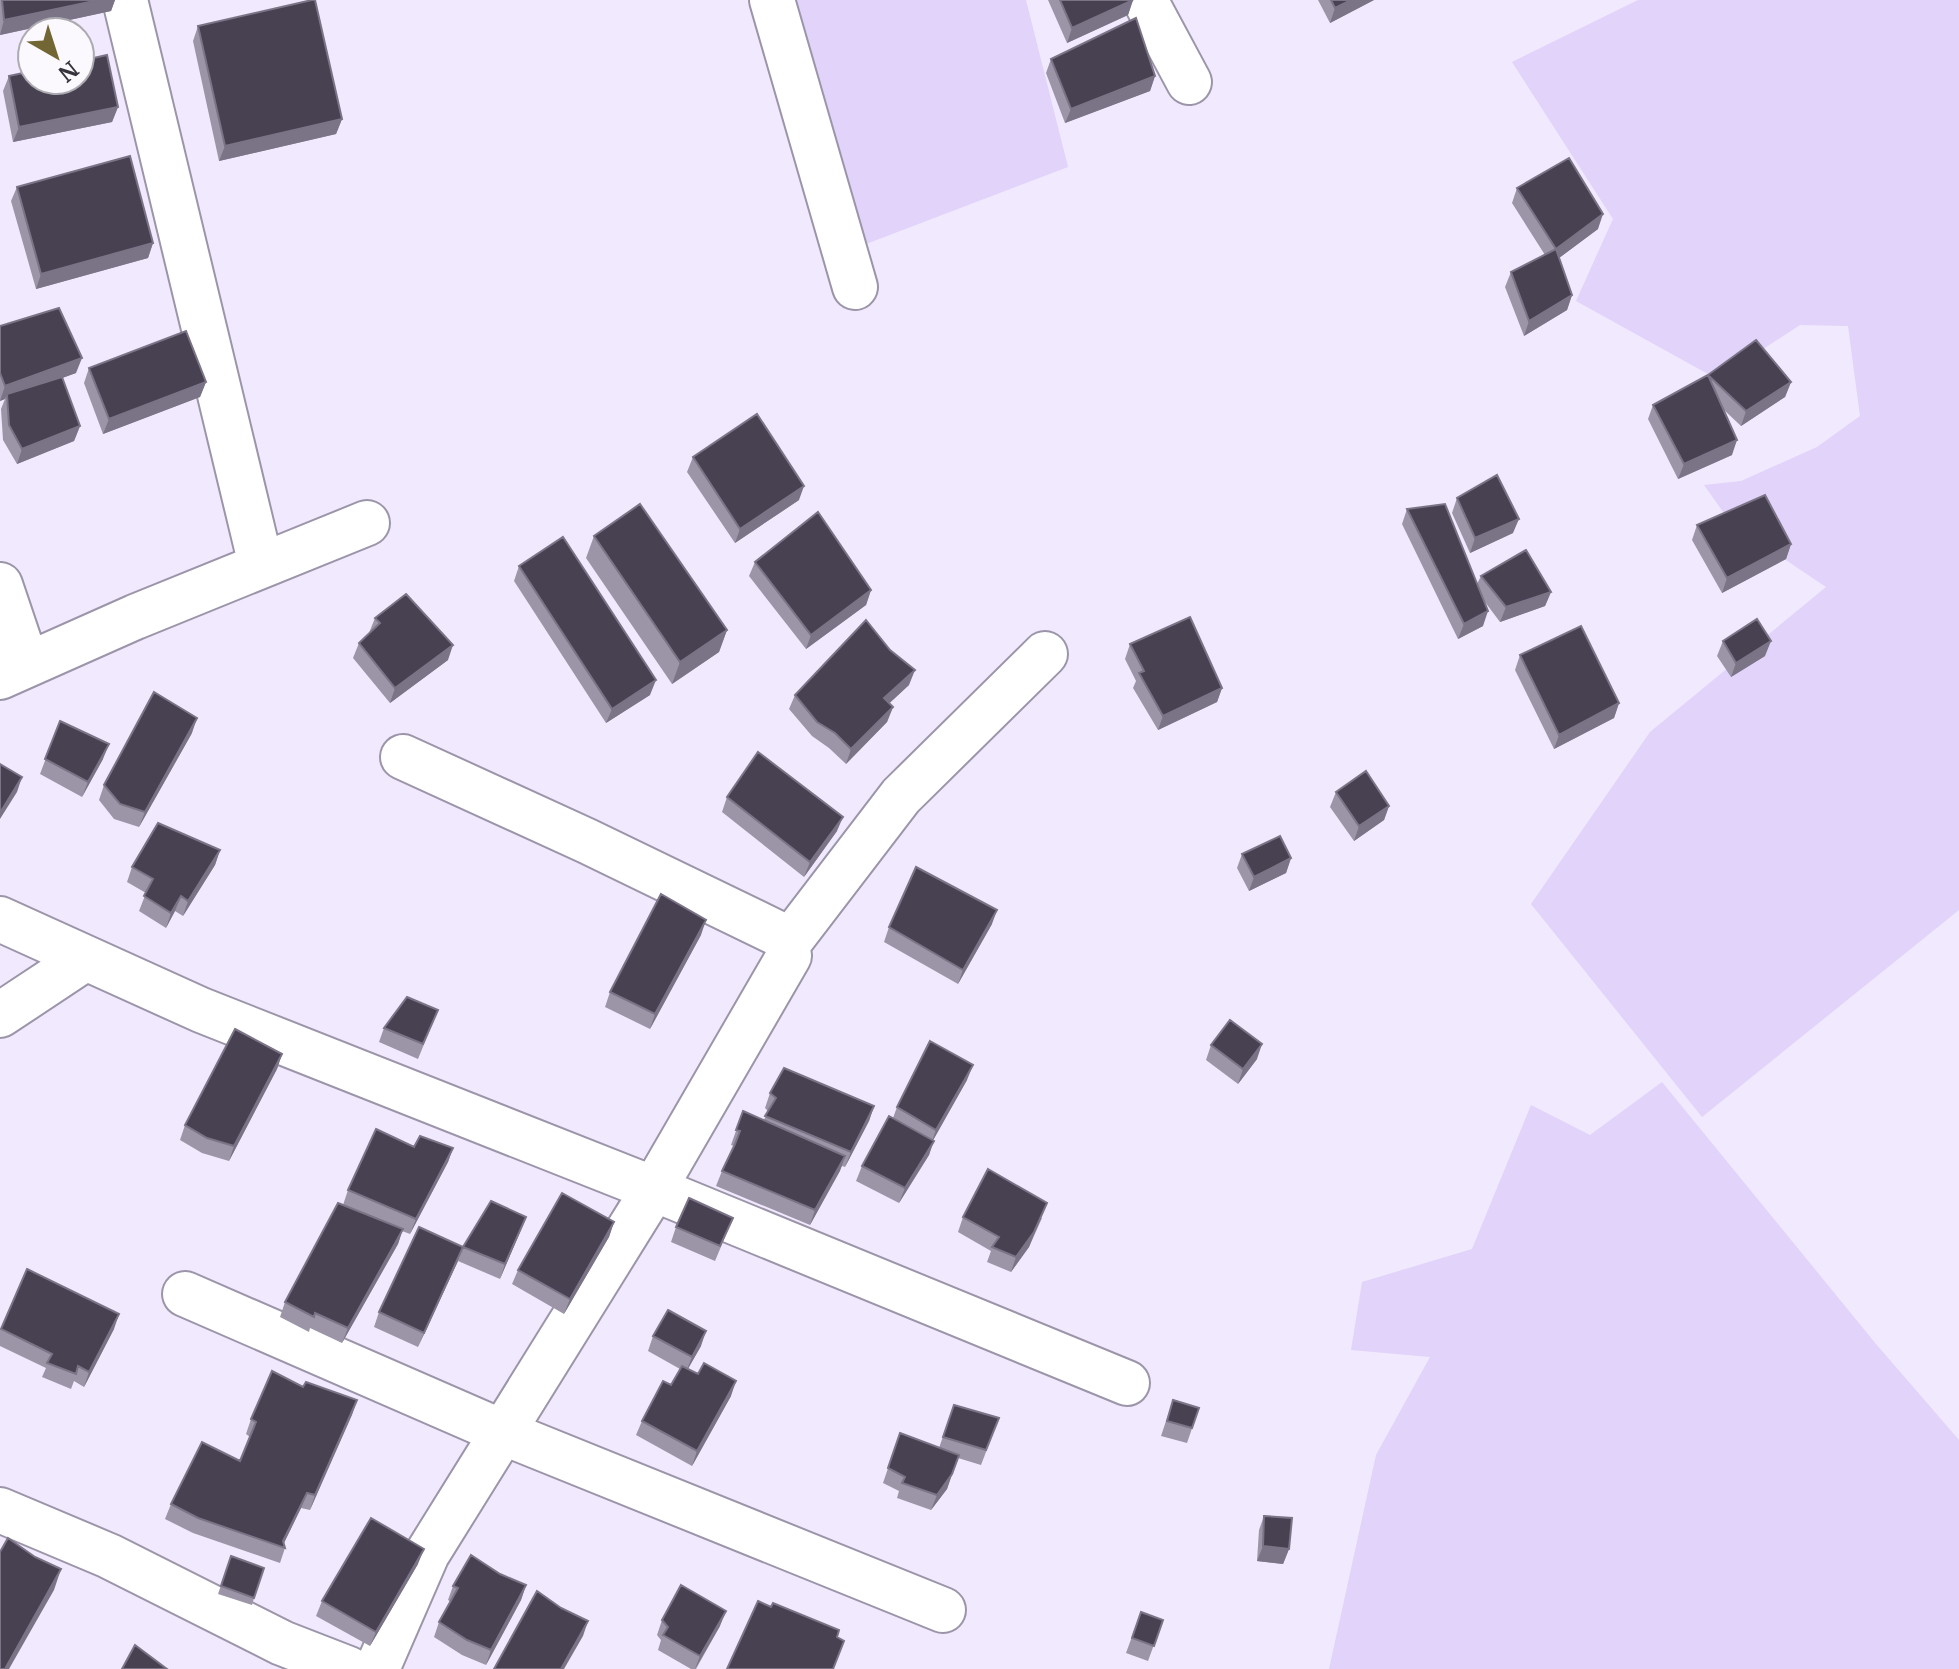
<svg xmlns="http://www.w3.org/2000/svg" width="1959" height="1669" viewBox="0 0 1959 1669" font-family="Merriweather,serif">
  <style>
    .green { fill: #e1d3f9 }
    .lines { fill: none; stroke-linecap: round; stroke-linejoin: round }
    .street-casing { stroke: #9c95a9; stroke-width: 48 }
    .street { stroke: #fff; stroke-width: 44 }
    .wall { fill: #9c95a8 }
    .shaded-wall { fill: #7b7386 }
    .building { fill: #484152; stroke: #7b7386; stroke-width: 2 }
  </style>
  <rect width="100%" height="100%" fill="#f1e9fe"/>
  <!-- green -->
  <path class="green" d="M 782,0 L 1026,0 L 1068,167 L 845,252 Z
    M 1638,0 L 1959,0 L 1959,910 L 1702,1117 L 1531,904 L 1650,732 L 1826,587 L 1731,523 L 1704,485 L 1741,481 L 1817,447 L 1860,416 L 1848,326 L 1800,325 L 1717,379 L 1576,301 L 1613,219 L 1512,62 Z
    M 1662,1082 L 1876,1344 L 1959,1440 L 1959,1669 L 1329,1669 L 1376,1455 L 1430,1357 L 1351,1350 L 1362,1282 L 1472,1249 L 1531,1105 L 1590,1135 Z"/>
  <g class="lines">
    <!-- street casing -->
    <g class="street-casing">
      <path id="street" d="M 125,0 L 261,565
        M 772,0 L 855,287
        M 1145,0 L 1189,82
        M 0,585 L 27,665
        M 0,677 L 135,617 L 367,523
        M 0,919 L 201,1010 L 654,1189 L 1127,1383
        M 787,945 L 901,796 L 1045,654
        M 0,1015 L 86,958
        M 185,1294 L 502,1432 L 943,1610
        M 0,1510 L 109,1556 L 282,1643 L 349,1669
        M 377,1669 L 427,1554 L 654,1189 L 789,956 L 787,945 L 781,935 L 587,841 L 403,757"/>
    </g>
    <!-- street -->
    <use href="#street" class="street"/>
  </g>
  <!-- wall -->
  <path class="wall" d="M 0,0 L 115,0 L 111,11 L 0,35 Z
    M 1048,0 L 1133,0 L 1128,15 L 1067,43 Z
    M 1318,0 L 1374,0 L 1330,23 Z
    M 198,26 L 342,119 L 336,134 L 219,161 L 193,41 Z
    M 1051,59 L 1155,76 L 1150,91 L 1065,123 L 1046,73 Z
    M 9,76 L 118,107 L 112,122 L 13,142 L 3,91 Z
    M 17,187 L 153,243 L 148,258 L 36,289 L 11,201 Z
    M 1517,188 L 1598,229 L 1559,258 L 1572,295 L 1567,310 L 1524,336 L 1505,287 L 1511,272 L 1545,255 L 1512,203 Z
    M 0,326 L 76,373 L 62,378 L 80,426 L 74,441 L 17,464 L 3,440 L 1,409 L 5,399 L 0,401 Z
    M 89,368 L 206,382 L 200,397 L 103,434 L 84,383 Z
    M 1708,375 L 1791,382 L 1785,397 L 1741,426 L 1723,409 L 1732,455 L 1678,479 L 1648,419 L 1653,405 Z
    M 693,457 L 799,500 L 735,543 L 687,472 Z
    M 1457,498 L 1513,533 L 1470,553 L 1452,513 Z
    M 1407,509 L 1477,584 L 1481,576 L 1551,592 L 1545,606 L 1500,622 L 1485,602 L 1483,626 L 1458,639 L 1402,524 Z
    M 1697,525 L 1791,544 L 1786,559 L 1722,593 L 1692,540 Z
    M 594,536 L 727,630 L 719,652 L 672,684 L 586,558 Z
    M 755,562 L 871,590 L 866,605 L 806,649 L 749,576 Z
    M 519,566 L 650,695 L 606,723 L 514,581 Z
    M 375,618 L 448,660 L 390,703 L 353,658 L 359,643 L 369,633 Z
    M 1723,641 L 1765,656 L 1731,677 L 1717,656 Z
    M 1130,644 L 1222,688 L 1217,702 L 1158,730 L 1133,688 L 1136,681 L 1125,659 Z
    M 1520,655 L 1619,703 L 1614,718 L 1554,749 L 1515,670 Z
    M 909,685 L 889,703 L 893,707 L 887,722 L 846,764 L 829,748 L 812,736 L 789,709 L 795,695 Z
    M 60,721 L 103,759 L 82,797 L 40,774 Z
    M 192,733 L 139,827 L 114,819 L 99,800 L 104,785 Z
    M 1336,792 L 1389,806 L 1384,820 L 1354,841 L 1330,807 Z
    M 727,797 L 837,831 L 804,877 L 722,812 Z
    M 220,850 L 215,865 L 183,916 L 175,911 L 166,928 L 139,911 L 146,893 L 127,882 L 132,867 Z
    M 1242,854 L 1291,858 L 1286,873 L 1249,891 L 1237,868 Z
    M 992,924 L 958,984 L 884,942 L 889,927 Z
    M 701,935 L 650,1029 L 605,1007 L 610,992 Z
    M 438,1010 L 418,1059 L 379,1042 L 384,1028 Z
    M 1211,1045 L 1257,1059 L 1238,1084 L 1206,1060 Z
    M 282,1054 L 277,1069 L 229,1161 L 202,1153 L 180,1140 L 185,1125 Z
    M 967,1080 L 933,1140 L 929,1155 L 899,1203 L 856,1181 L 862,1166 L 893,1118 L 897,1107 Z
    M 770,1093 L 874,1106 L 869,1121 L 845,1167 L 842,1166 L 810,1225 L 716,1186 L 722,1171 L 734,1146 L 731,1145 L 743,1111 L 764,1120 L 768,1111 L 765,1108 Z
    M 414,1147 L 453,1148 L 448,1162 L 410,1234 L 402,1231 L 398,1244 L 342,1343 L 310,1328 L 309,1332 L 280,1317 L 285,1302 L 343,1205 L 348,1190 Z
    M 526,1217 L 500,1279 L 458,1261 L 463,1247 Z
    M 963,1217 L 1042,1218 L 1029,1247 L 1011,1272 L 987,1262 L 991,1251 L 958,1232 Z
    M 733,1218 L 715,1261 L 671,1242 L 676,1227 Z
    M 614,1222 L 609,1237 L 564,1314 L 512,1284 L 518,1270 Z
    M 458,1261 L 418,1347 L 374,1327 L 379,1312 Z
    M 27,1269 L 114,1329 L 84,1387 L 74,1381 L 71,1389 L 42,1377 L 46,1368 L 0,1346 L 0,1330 Z
    M 653,1336 L 701,1346 L 688,1369 L 731,1396 L 692,1466 L 636,1435 L 642,1421 L 671,1385 L 680,1369 L 648,1351 Z
    M 303,1387 L 357,1400 L 310,1510 L 301,1508 L 284,1543 L 285,1548 L 280,1563 L 193,1533 L 165,1519 L 171,1504 L 240,1461 L 250,1437 L 246,1434 L 251,1419 Z
    M 1173,1400 L 1199,1408 L 1187,1443 L 1161,1436 Z
    M 954,1405 L 999,1418 L 981,1465 L 958,1458 L 947,1489 L 931,1510 L 897,1498 L 899,1491 L 883,1483 L 900,1433 L 939,1448 Z
    M 1264,1516 L 1289,1549 L 1283,1564 L 1257,1561 L 1259,1530 Z
    M 231,1556 L 254,1598 L 252,1605 L 218,1594 Z
    M 418,1564 L 370,1646 L 316,1616 L 322,1601 Z
    M 500,1574 L 526,1585 L 521,1600 L 486,1665 L 462,1655 L 434,1637 L 439,1622 L 451,1602 L 448,1600 L 453,1586 Z
    M 1141,1612 L 1163,1620 L 1148,1661 L 1126,1653 Z
    M 662,1620 L 720,1626 L 696,1669 L 691,1669 L 658,1650 L 661,1640 L 657,1635 Z"/>
  <!-- shaded-wall -->
  <path class="shaded-wall" d="M 99,0 L 115,0 L 111,11 L 0,35 L 4,20 Z
    M 1133,0 L 1128,15 L 1067,43 L 1072,28 Z
    M 1351,0 L 1374,0 L 1330,23 L 1335,8 Z
    M 1155,76 L 1150,91 L 1065,123 L 1071,109 Z
    M 118,107 L 112,122 L 13,142 L 19,127 Z
    M 342,119 L 336,134 L 219,161 L 225,146 Z
    M 1603,214 L 1598,229 L 1551,264 L 1556,249 Z
    M 153,243 L 148,258 L 36,289 L 41,274 Z
    M 1572,295 L 1567,310 L 1524,336 L 1529,321 Z
    M 82,358 L 76,373 L 7,398 L 7,394 L 5,399 L 0,401 L 5,386 Z
    M 206,382 L 200,397 L 103,434 L 109,419 Z
    M 1791,382 L 1785,397 L 1741,426 L 1746,411 Z
    M 80,426 L 74,441 L 17,464 L 22,449 Z
    M 1737,440 L 1732,455 L 1678,479 L 1684,464 Z
    M 804,486 L 799,500 L 735,543 L 740,529 Z
    M 1519,519 L 1513,533 L 1470,553 L 1475,538 Z
    M 1791,544 L 1786,559 L 1722,593 L 1727,578 Z
    M 871,590 L 866,605 L 806,649 L 811,635 Z
    M 1551,592 L 1545,606 L 1500,622 L 1506,607 Z
    M 1488,611 L 1483,626 L 1458,639 L 1464,624 Z
    M 727,630 L 719,652 L 672,684 L 680,662 Z
    M 1771,641 L 1765,656 L 1731,677 L 1736,663 Z
    M 453,645 L 448,660 L 390,703 L 395,688 Z
    M 915,670 L 909,685 L 879,713 L 884,698 Z
    M 656,680 L 650,695 L 606,723 L 612,709 Z
    M 1222,688 L 1217,702 L 1158,730 L 1163,716 Z
    M 1619,703 L 1614,718 L 1554,749 L 1559,735 Z
    M 893,707 L 887,722 L 846,764 L 851,749 Z
    M 197,718 L 192,733 L 139,827 L 145,812 Z
    M 109,744 L 103,759 L 82,797 L 88,782 Z
    M 22,777 L 17,792 L 0,819 L 0,813 Z
    M 1389,806 L 1384,820 L 1354,841 L 1359,826 Z
    M 843,817 L 837,831 L 804,877 L 810,862 Z
    M 220,850 L 215,865 L 183,916 L 188,901 Z
    M 1291,858 L 1286,873 L 1249,891 L 1254,877 Z
    M 181,896 L 175,911 L 166,928 L 171,913 Z
    M 997,910 L 992,924 L 958,984 L 963,970 Z
    M 706,920 L 701,935 L 650,1029 L 655,1014 Z
    M 1262,1044 L 1257,1059 L 1238,1084 L 1243,1069 Z
    M 282,1054 L 277,1069 L 229,1161 L 234,1146 Z
    M 973,1065 L 967,1080 L 931,1144 L 936,1130 Z
    M 874,1106 L 869,1121 L 845,1167 L 851,1152 Z
    M 934,1141 L 929,1155 L 899,1203 L 905,1188 Z
    M 453,1148 L 448,1162 L 410,1234 L 416,1219 Z
    M 845,1156 L 840,1171 L 810,1225 L 815,1210 Z
    M 1047,1203 L 1029,1247 L 1011,1272 L 1016,1257 Z
    M 526,1217 L 520,1232 L 500,1279 L 505,1264 Z
    M 614,1222 L 609,1237 L 564,1314 L 570,1299 Z
    M 403,1229 L 398,1244 L 342,1343 L 348,1328 Z
    M 463,1247 L 458,1261 L 418,1347 L 424,1333 Z
    M 119,1314 L 114,1329 L 84,1387 L 89,1372 Z
    M 706,1331 L 701,1346 L 686,1372 L 692,1357 Z
    M 736,1381 L 731,1396 L 692,1466 L 697,1451 Z
    M 357,1400 L 352,1415 L 310,1510 L 315,1495 Z
    M 952,1474 L 947,1489 L 931,1510 L 937,1495 Z
    M 307,1493 L 301,1508 L 282,1547 L 283,1541 Z
    M 1263,1546 L 1289,1549 L 1283,1564 L 1257,1561 Z
    M 424,1549 L 418,1564 L 370,1646 L 376,1632 Z
    M 61,1569 L 54,1590 L 9,1669 L 5,1669 Z
    M 526,1585 L 521,1600 L 486,1665 L 491,1650 Z
    M 726,1611 L 720,1626 L 695,1669 L 700,1656 Z
    M 588,1621 L 583,1636 L 564,1669 L 561,1669 Z"/>
  <!-- building -->
  <path class="building" d="M 2,0 L 99,0 L 4,20 Z
    M 312,0 L 315,0 L 342,119 L 225,146 L 198,26 Z
    M 1060,0 L 1133,0 L 1072,28 Z
    M 1331,0 L 1351,0 L 1335,8 Z
    M 1136,18 L 1155,76 L 1071,109 L 1051,59 Z
    M 107,55 L 118,107 L 19,127 L 9,76 L 32,71 L 32,80 L 80,80 L 80,61 Z
    M 130,156 L 153,243 L 41,274 L 17,187 Z
    M 1569,158 L 1603,214 L 1556,249 L 1517,188 Z
    M 1556,249 L 1572,295 L 1529,321 L 1511,272 Z
    M 59,308 L 82,358 L 5,386 L 0,373 L 0,326 Z
    M 186,331 L 206,382 L 109,419 L 89,368 Z
    M 1756,340 L 1791,382 L 1746,411 L 1708,375 L 1737,440 L 1684,464 L 1653,405 L 1708,375 Z
    M 62,377 L 80,426 L 22,449 L 9,425 L 7,394 Z
    M 757,414 L 804,486 L 740,529 L 693,457 Z
    M 1497,475 L 1519,519 L 1475,538 L 1457,498 Z
    M 1765,495 L 1791,544 L 1727,578 L 1697,525 Z
    M 640,504 L 727,630 L 680,662 L 594,536 Z
    M 1445,504 L 1488,611 L 1464,624 L 1407,509 Z
    M 818,512 L 871,590 L 811,635 L 755,562 Z
    M 563,537 L 656,680 L 612,709 L 519,566 Z
    M 1526,550 L 1551,592 L 1506,607 L 1481,576 Z
    M 406,594 L 453,645 L 395,688 L 359,643 L 380,623 L 375,618 Z
    M 1190,617 L 1222,688 L 1163,716 L 1139,673 L 1144,671 L 1130,644 Z
    M 1757,619 L 1771,641 L 1736,663 L 1723,641 Z
    M 866,620 L 890,650 L 915,670 L 884,698 L 893,707 L 851,749 L 835,733 L 817,722 L 795,695 Z
    M 1581,626 L 1619,703 L 1559,735 L 1520,655 Z
    M 154,692 L 197,718 L 145,812 L 120,804 L 104,785 Z
    M 60,721 L 109,744 L 88,782 L 45,759 Z
    M 758,752 L 843,817 L 810,862 L 727,797 Z
    M 0,764 L 22,777 L 0,813 Z
    M 1366,771 L 1389,806 L 1359,826 L 1336,792 Z
    M 158,823 L 220,850 L 188,901 L 181,896 L 171,913 L 144,896 L 153,879 L 132,867 Z
    M 1280,836 L 1291,858 L 1254,877 L 1242,854 Z
    M 916,867 L 997,910 L 963,970 L 889,927 Z
    M 661,894 L 706,920 L 655,1014 L 610,992 Z
    M 407,997 L 438,1010 L 423,1044 L 384,1028 Z
    M 1230,1020 L 1262,1044 L 1243,1069 L 1211,1045 Z
    M 235,1029 L 282,1054 L 234,1146 L 207,1138 L 185,1125 Z
    M 930,1041 L 973,1065 L 936,1130 L 897,1107 Z
    M 784,1068 L 874,1106 L 851,1152 L 765,1116 L 776,1098 L 770,1093 Z
    M 743,1111 L 845,1156 L 815,1210 L 722,1171 L 735,1144 L 740,1131 L 736,1130 Z
    M 889,1116 L 934,1141 L 905,1188 L 862,1166 Z
    M 376,1129 L 414,1147 L 420,1136 L 453,1148 L 416,1219 L 348,1190 Z
    M 988,1169 L 1047,1203 L 1034,1232 L 1016,1257 L 992,1247 L 999,1237 L 963,1217 Z
    M 562,1193 L 614,1222 L 570,1299 L 518,1270 Z
    M 689,1198 L 733,1218 L 720,1246 L 676,1227 Z
    M 491,1201 L 526,1217 L 505,1264 L 463,1247 Z
    M 338,1203 L 403,1229 L 348,1328 L 315,1313 L 314,1317 L 285,1302 Z
    M 419,1227 L 463,1247 L 424,1333 L 379,1312 Z
    M 27,1269 L 119,1314 L 89,1372 L 78,1366 L 76,1374 L 47,1363 L 52,1354 L 1,1329 Z
    M 668,1310 L 706,1331 L 692,1357 L 653,1336 Z
    M 704,1363 L 736,1381 L 697,1451 L 642,1421 L 663,1381 L 671,1385 L 682,1366 L 698,1374 Z
    M 272,1371 L 303,1387 L 306,1382 L 357,1400 L 315,1495 L 307,1493 L 283,1541 L 285,1548 L 198,1518 L 171,1504 L 202,1442 L 240,1461 L 256,1422 L 251,1419 Z
    M 1173,1400 L 1199,1408 L 1192,1428 L 1167,1421 Z
    M 954,1405 L 999,1418 L 986,1450 L 943,1437 Z
    M 900,1433 L 959,1455 L 952,1474 L 937,1495 L 902,1483 L 905,1477 L 888,1468 Z
    M 1264,1516 L 1292,1518 L 1289,1549 L 1263,1546 Z
    M 371,1518 L 424,1549 L 376,1632 L 322,1601 Z
    M 8,1538 L 35,1557 L 61,1569 L 5,1669 L 0,1669 L 0,1552 Z
    M 471,1555 L 500,1574 L 526,1585 L 491,1650 L 467,1640 L 439,1622 L 458,1588 L 453,1586 Z
    M 231,1556 L 264,1568 L 254,1598 L 221,1586 Z
    M 681,1585 L 726,1611 L 700,1656 L 663,1635 L 668,1627 L 662,1620 Z
    M 537,1591 L 561,1608 L 588,1621 L 561,1669 L 494,1669 Z
    M 758,1601 L 771,1607 L 773,1603 L 839,1630 L 837,1637 L 844,1641 L 833,1669 L 727,1669 Z
    M 1141,1612 L 1163,1620 L 1154,1646 L 1132,1638 Z
    M 135,1645 L 167,1669 L 122,1669 Z"/>
  <!-- north arrow -->
  <g transform="translate(56 56) rotate(141)"><circle r="38" fill="#fbf9fe" stroke="#adaab1" stroke-width="2"/>
  <path d="M0-6L14 30L0 20L-14 30Z" fill="#726734"/>
  <text y="-12" font-size="22" font-weight="bold" text-anchor="middle" fill="#37343d">N</text>
  </g>
</svg>
